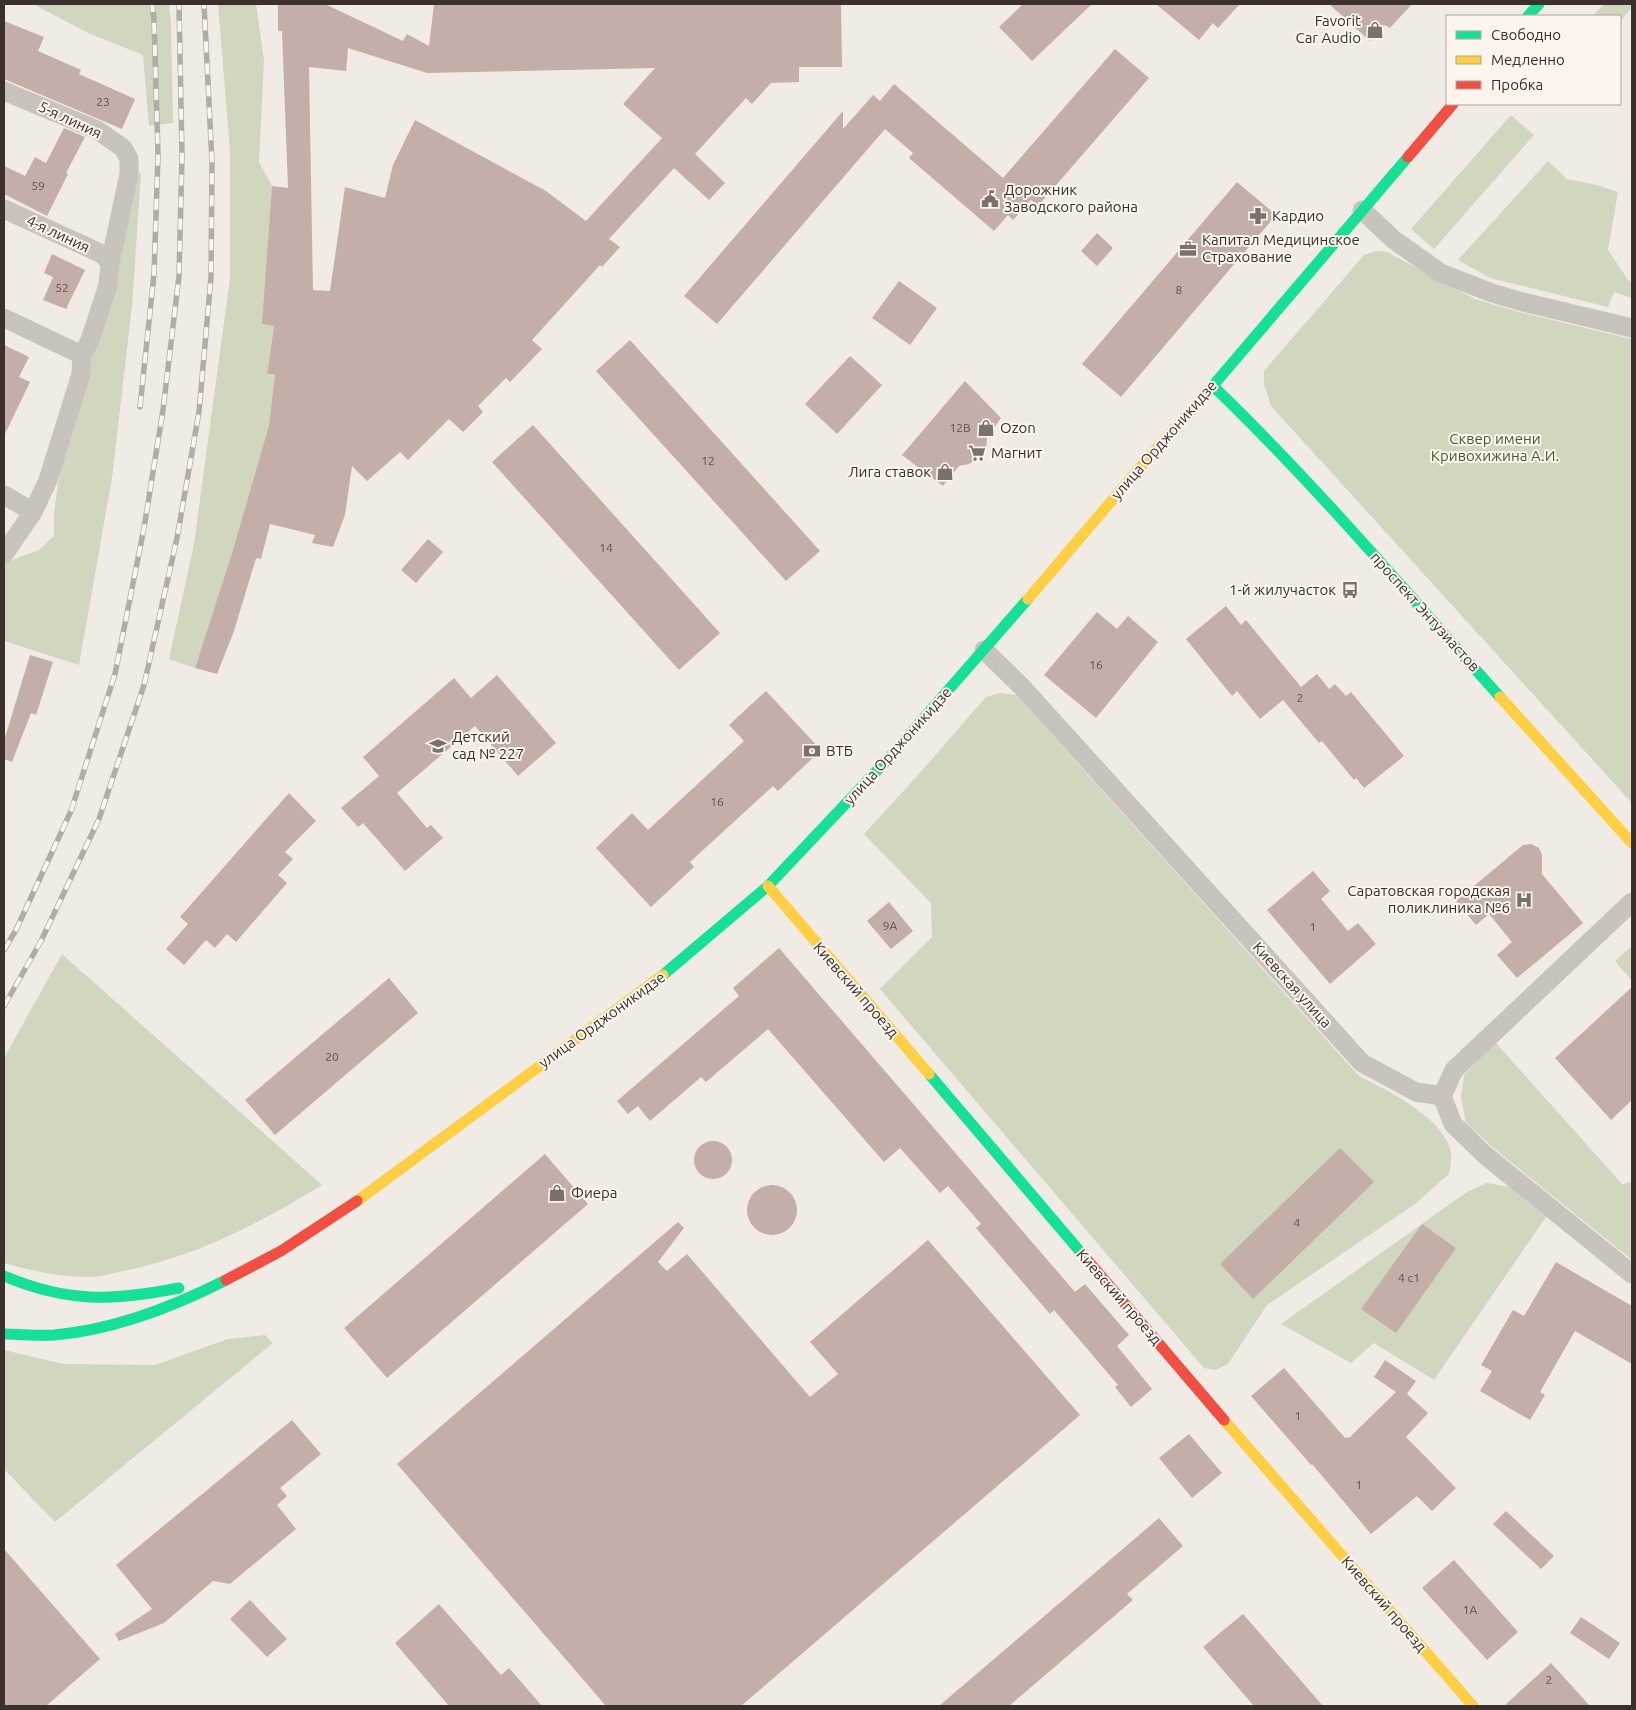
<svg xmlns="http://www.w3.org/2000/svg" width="1636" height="1710" viewBox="0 0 1636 1710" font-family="Ubuntu,sans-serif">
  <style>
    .green { fill: #d1d6bf }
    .building { fill: #c3afa7; fill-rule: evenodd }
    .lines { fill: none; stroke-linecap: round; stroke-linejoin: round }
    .street { stroke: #c9c3be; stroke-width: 19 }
    .fast { stroke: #16e098; stroke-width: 11 }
    .slow { stroke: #ffcf43; stroke-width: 11 }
    .jam { stroke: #f24e42; stroke-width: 11 }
    .rail-casing { stroke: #b1aca8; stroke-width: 5.5 }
    .rail { stroke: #fbf5ee; stroke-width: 4; stroke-dasharray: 11; stroke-linecap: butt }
    .labels { text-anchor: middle; stroke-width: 4; stroke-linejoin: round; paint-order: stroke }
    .number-label { font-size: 12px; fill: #5d504a }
    .poi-label { font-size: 15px; fill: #3b302b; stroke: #fbf5ee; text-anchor: start }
    .street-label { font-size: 15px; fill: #3b302b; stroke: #fbf5ee }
    .park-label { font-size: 15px; fill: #4a5a2e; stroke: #fbf5ee }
  </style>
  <rect width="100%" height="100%" fill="#f0ebe5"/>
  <!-- green -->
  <path class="green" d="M 33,4 L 169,4 L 171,23 L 173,123 L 149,126 L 143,55 L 88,33 Z
    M 218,4 L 256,4 L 264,60 L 259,162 L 272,186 L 263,324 L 274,326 L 267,373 L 275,374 L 269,425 L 233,550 L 195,668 L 169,659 L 194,544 L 230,278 L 230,151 Z
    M 1604,4 L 1632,4 L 1632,8 L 1620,21 L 1620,16 L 1593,16 Z
    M 1511,115 L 1534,135 L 1434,249 L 1411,229 Z
    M 1548,161 L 1567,179 L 1597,185 L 1618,192 L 1608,250 L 1628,280 L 1632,282 L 1632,298 L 1614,292 L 1608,307 L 1490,278 L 1458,260 Z
    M 134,172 L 141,173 L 132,306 L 112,478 L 79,665 L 4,641 L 4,563 L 39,550 L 54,536 L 54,513 L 60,469 L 76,422 Z
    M 1376,251 L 1387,252 L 1475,299 L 1519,312 L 1632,339 L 1632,803 L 1271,406 L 1264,384 L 1264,371 L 1364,255 Z
    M 1000,693 L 1016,695 L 1359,1076 C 1387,1090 1448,1120 1451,1154 C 1452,1160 1450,1168 1449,1174 L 1415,1204 L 1267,1305 L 1228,1364 L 1215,1370 L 1204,1368 L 880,989 L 932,937 L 931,903 L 864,834 L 918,775 L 986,697 Z
    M 1632,946 L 1632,981 L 1615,961 Z
    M 62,954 L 322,1185 C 260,1223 195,1257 124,1271 C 113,1273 101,1277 90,1277 C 61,1277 31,1271 4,1263 L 4,1058 Z
    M 1495,1042 L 1622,1184 L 1632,1182 L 1632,1260 L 1496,1150 L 1466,1123 L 1461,1097 L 1464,1075 Z
    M 1487,1183 L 1510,1187 L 1546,1217 L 1434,1380 L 1374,1343 L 1351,1363 L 1281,1324 L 1467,1192 Z
    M 265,1335 L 273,1343 L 55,1522 L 4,1469 L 4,1350 L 63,1364 L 155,1365 L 228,1339 Z"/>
  <!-- building -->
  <path class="building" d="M 278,4 L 325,4 L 403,41 L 407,34 L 429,46 L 434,4 L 841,4 L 842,67 L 799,67 L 799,82 L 771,83 L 752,104 L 746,98 L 695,154 L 725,183 L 709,200 L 674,168 L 609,239 L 620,247 L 602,267 L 600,265 L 532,340 L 542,349 L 510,382 L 506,378 L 478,406 L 483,412 L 463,432 L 449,419 L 408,460 L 400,452 L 367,481 L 352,466 L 345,515 L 333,547 L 312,543 L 315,535 L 270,524 L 261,559 L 256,558 L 234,631 L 217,674 L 195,668 L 233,550 L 269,425 L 275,374 L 267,374 L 274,326 L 262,324 L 272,186 L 288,188 L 282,31 L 278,31 ZM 348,48 L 427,73 L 655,68 L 623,104 L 662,138 L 586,221 L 546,191 L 415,120 L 393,165 L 385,198 L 345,187 L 330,291 L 313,290 L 309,67 L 346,71 Z
    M 1023,4 L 1092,4 L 1032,61 L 999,27 Z
    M 1156,4 L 1240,4 L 1218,28 L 1213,23 L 1199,40 Z
    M 1329,4 L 1412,4 L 1390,28 L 1385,25 L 1370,41 Z
    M 4,21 L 44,37 L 38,51 L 81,70 L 79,74 L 135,99 L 122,129 L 4,79 Z
    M 1115,49 L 1149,78 L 1038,206 L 1031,200 L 1013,220 L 1008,215 L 994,231 L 909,158 L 913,153 L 885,129 L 717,324 L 684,296 L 843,111 L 843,129 L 873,95 L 880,101 L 894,84 L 1003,178 Z
    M 64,128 L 85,137 L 66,173 L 68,174 L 47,216 L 4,194 L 4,166 L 25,176 L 35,157 L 46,163 Z
    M 1237,182 L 1276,215 L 1121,397 L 1082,364 Z
    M 1097,233 L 1113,248 L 1097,266 L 1081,251 Z
    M 52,254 L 85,270 L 66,309 L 43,300 L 53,277 L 44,273 Z
    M 899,281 L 937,308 L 910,345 L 872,318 Z
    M 630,340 L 820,551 L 786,581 L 596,371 Z
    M 4,345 L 29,357 L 19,377 L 30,382 L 4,436 Z
    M 850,356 L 882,385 L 837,434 L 805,404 Z
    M 965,381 L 1001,418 L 987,438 L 986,449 L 978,458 L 969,464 L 959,466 L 943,486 L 902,455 Z
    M 533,425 L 720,633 L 679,670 L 492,462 Z
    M 428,539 L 443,552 L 416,583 L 401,570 Z
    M 1226,606 L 1241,625 L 1246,620 L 1301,687 L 1317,674 L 1329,689 L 1335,684 L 1346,696 L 1351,692 L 1404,756 L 1364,788 L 1356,778 L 1354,780 L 1322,741 L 1319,743 L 1283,700 L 1260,719 L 1237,691 L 1232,696 L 1186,639 Z
    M 1097,612 L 1117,629 L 1128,616 L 1158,642 L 1096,718 L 1044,675 Z
    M 30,655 L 53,662 L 36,715 L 31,713 L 12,762 L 4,759 L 4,741 Z
    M 497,675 L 556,743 L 518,776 L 475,726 L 397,793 L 427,828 L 431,825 L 443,838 L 405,871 L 363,823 L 358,827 L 341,808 L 379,776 L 363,757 L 454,678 L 471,698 Z
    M 766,691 L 821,750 L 778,791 L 773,786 L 690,862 L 694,867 L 651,907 L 596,848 L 632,813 L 648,830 L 744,741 L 729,725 Z
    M 289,793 L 316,821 L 285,852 L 293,859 L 278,875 L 287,883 L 236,942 L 227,934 L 215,948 L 206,940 L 184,965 L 166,949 L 188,924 L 180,917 Z
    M 1531,844 L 1539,848 L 1542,855 L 1542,874 L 1583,923 L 1517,978 L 1497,955 L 1512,942 L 1489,914 L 1476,925 L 1456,901 L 1523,845 Z
    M 1313,871 L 1330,891 L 1321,899 L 1348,931 L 1358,923 L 1376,944 L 1330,984 L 1267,910 Z
    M 889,902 L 913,931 L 891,949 L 867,921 Z
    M 779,948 L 1075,1292 L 1085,1284 L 1129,1335 L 1117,1346 L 1152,1389 L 1131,1407 L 1115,1387 L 1118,1385 L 1054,1310 L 1050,1314 L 976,1228 L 981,1224 L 948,1186 L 940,1193 L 900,1148 L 884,1162 L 768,1029 L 706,1082 L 701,1077 L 650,1121 L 638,1106 L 628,1114 L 617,1101 L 739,996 L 733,988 Z
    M 389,978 L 418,1013 L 275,1135 L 245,1100 Z
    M 1632,987 L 1632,1100 L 1611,1120 L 1555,1058 Z
    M694 1160a19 19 0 1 1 38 0a19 19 0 1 1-38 0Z
    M 1340,1148 L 1374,1182 L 1253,1299 L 1220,1264 Z
    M 545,1154 L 588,1204 L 387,1378 L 344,1328 Z
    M747 1210a25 25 0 1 1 50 0a25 25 0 1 1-50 0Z
    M 678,1222 L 684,1228 L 658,1262 L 667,1271 L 687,1254 L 810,1397 L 838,1374 L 810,1342 L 928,1240 L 1080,1415 L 741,1706 L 606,1706 L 397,1464 Z
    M 1422,1224 L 1456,1248 L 1396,1333 L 1361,1309 Z
    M 1556,1262 L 1632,1306 L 1632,1364 L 1575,1331 L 1540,1392 L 1545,1395 L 1530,1420 L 1480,1391 L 1492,1371 L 1481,1365 L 1513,1310 L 1524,1316 Z
    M 1385,1360 L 1416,1381 L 1407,1394 L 1428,1413 L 1406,1437 L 1456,1488 L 1432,1511 L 1417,1496 L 1371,1534 L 1312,1464 L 1311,1465 L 1251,1396 L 1284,1368 L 1345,1438 L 1347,1437 L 1349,1438 L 1396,1392 L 1374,1377 Z
    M 292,1420 L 321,1454 L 280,1488 L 287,1496 L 277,1505 L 296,1529 L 230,1584 L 213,1581 L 164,1623 L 119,1641 L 115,1634 L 152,1609 L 116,1565 Z
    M 1189,1434 L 1222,1473 L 1192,1498 L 1159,1458 Z
    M 1506,1511 L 1554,1556 L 1541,1569 L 1493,1524 Z
    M 1159,1518 L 1183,1546 L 1127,1594 L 1133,1600 L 1009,1706 L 939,1706 Z
    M 4,1549 L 100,1659 L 46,1706 L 4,1706 Z
    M 1454,1560 L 1518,1632 L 1487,1660 L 1422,1588 Z
    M 250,1600 L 287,1639 L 267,1657 L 230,1619 Z
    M 439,1604 L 501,1675 L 509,1668 L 542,1706 L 449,1706 L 395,1643 Z
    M 1243,1614 L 1323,1706 L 1254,1706 L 1203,1647 Z
    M 1581,1617 L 1620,1643 L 1609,1659 L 1570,1633 Z
    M 1551,1663 L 1590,1706 L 1504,1706 Z"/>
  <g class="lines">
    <!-- street -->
    <path class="street" d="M 4,91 L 97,130 L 123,148 L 129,159 L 129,174 L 110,263 L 108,285 L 90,340 L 82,355 L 81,374 L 48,480 L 33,512 L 4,554
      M 4,209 L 102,254 L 110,263
      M 1362,210 L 1394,240 L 1441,273 L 1492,293 L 1523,302 L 1632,328
      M 4,318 L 82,355
      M 4,495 L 33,512
      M 984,650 L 1022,687 L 1362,1063 L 1416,1092 L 1442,1096 L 1453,1124 L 1485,1155 L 1632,1274
      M 1442,1096 L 1454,1070 L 1632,902"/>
    <!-- fast -->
    <path class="fast" d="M 1528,16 L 1539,4
      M 1213,386 C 1315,484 1406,592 1500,697
      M 1205,395 L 1408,157
      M 663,975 L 768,886 L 887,760 L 1028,599
      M 929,1074 L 1089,1262
      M 4,1276 C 68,1303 113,1301 179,1288
      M 4,1334 C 21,1334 37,1336 54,1335 C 113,1330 173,1307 226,1280"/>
    <!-- slow -->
    <path class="slow" d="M 1028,599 L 1143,464 L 1205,395
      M 1500,697 L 1632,843
      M 768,886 L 929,1074
      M 357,1201 L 663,975
      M 1224,1420 L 1473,1706"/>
    <!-- jam -->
    <path class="jam" d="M 1408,157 L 1453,104
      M 1089,1262 L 1224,1420
      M 226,1280 L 281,1251 L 357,1201"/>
    <!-- rail casing -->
    <g class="rail-casing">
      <path id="rail" d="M 140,407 L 154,274 L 158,155 L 154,19 L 152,4
        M 4,950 L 16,930 L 71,811 L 115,674 L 144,528 L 163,410 L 179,276 L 182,156 L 179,4
        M 4,1006 L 41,941 L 99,819 L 144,685 L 177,538 L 199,412 L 211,277 L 212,162 L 204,4"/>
    </g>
    <!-- rail -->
    <use href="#rail" class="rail"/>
  </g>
  <!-- icons -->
  <defs>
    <g id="shop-bare" transform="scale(1.35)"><path d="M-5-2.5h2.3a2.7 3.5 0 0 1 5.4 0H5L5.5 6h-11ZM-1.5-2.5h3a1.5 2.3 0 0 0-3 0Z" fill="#7a716c" stroke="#fbf5ee" stroke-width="2.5" paint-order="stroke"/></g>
    <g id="civic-bare" transform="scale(1.35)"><path d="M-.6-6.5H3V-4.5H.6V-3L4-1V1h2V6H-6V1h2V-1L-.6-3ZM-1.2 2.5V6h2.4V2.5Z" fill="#7a716c" stroke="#fbf5ee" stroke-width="2.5" paint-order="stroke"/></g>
    <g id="pharmacy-bare" transform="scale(1.35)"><path d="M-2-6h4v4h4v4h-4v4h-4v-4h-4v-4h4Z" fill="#7a716c" stroke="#fbf5ee" stroke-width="2.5" paint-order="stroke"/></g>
    <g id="office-bare" transform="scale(1.35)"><path d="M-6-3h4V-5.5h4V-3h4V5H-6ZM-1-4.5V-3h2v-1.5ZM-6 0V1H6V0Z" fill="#7a716c" stroke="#fbf5ee" stroke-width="2.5" paint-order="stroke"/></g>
    <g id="supermarket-bare" transform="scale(1.35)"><path d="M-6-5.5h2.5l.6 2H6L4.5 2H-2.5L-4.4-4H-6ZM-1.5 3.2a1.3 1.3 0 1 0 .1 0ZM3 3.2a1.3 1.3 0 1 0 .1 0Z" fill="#7a716c" stroke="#fbf5ee" stroke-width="2.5" paint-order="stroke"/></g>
    <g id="bus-bare" transform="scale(1.35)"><path d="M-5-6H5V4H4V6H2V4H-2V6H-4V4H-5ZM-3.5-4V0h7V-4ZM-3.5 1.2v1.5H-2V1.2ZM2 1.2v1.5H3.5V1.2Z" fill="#7a716c" stroke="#fbf5ee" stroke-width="2.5" paint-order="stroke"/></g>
    <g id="school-bare" transform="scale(1.35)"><path d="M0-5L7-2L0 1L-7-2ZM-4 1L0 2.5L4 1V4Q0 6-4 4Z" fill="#7a716c" stroke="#fbf5ee" stroke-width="2.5" paint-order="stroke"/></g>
    <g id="bank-bare" transform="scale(1.35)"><path d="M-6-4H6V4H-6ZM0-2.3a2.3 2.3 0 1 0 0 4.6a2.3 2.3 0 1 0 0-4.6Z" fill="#7a716c" stroke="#fbf5ee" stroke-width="2.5" paint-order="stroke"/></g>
    <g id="hospital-bare" transform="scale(1.35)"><path d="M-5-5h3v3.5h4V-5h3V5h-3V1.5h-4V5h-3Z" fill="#7a716c" stroke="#fbf5ee" stroke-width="2.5" paint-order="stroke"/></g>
  </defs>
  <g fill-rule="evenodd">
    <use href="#shop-bare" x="1375" y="30"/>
    <use href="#civic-bare" x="990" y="199"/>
    <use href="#pharmacy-bare" x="1258" y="216"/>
    <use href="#office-bare" x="1188" y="249"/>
    <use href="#shop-bare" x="986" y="428"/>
    <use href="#supermarket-bare" x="977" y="453"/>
    <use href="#shop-bare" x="945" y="472"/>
    <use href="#bus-bare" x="1350" y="590"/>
    <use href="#school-bare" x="438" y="746"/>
    <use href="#bank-bare" x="812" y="751"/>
    <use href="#hospital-bare" x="1524" y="900"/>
    <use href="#shop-bare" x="557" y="1193"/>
  </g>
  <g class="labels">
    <!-- number labels -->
    <g class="number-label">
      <text x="103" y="106">23</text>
      <text x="38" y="190">59</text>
      <text x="62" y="292">52</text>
      <text x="1179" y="294">8</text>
      <text x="960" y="432">12В</text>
      <text x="708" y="465">12</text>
      <text x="606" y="552">14</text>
      <text x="1096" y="669">16</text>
      <text x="1300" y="702">2</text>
      <text x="717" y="806">16</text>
      <text x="890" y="930">9А</text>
      <text x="1313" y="931">1</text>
      <text x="332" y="1061">20</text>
      <text x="1297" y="1227">4</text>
      <text x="1409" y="1282">4 с1</text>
      <text x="1298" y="1420">1</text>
      <text x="1359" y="1489">1</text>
      <text x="1470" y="1614">1А</text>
      <text x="1549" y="1684">2</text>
    </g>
    <!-- poi labels -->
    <g class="poi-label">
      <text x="1361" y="26" text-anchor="end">Favorit<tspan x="1361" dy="17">Car Audio</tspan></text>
      <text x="1004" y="195">Дорожник<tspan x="1004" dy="17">Заводского района</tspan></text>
      <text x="1272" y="221">Кардио</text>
      <text x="1202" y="245">Капитал Медицинское<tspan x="1202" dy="17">Страхование</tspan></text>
      <text x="1000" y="433">Ozon</text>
      <text x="991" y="458">Магнит</text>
      <text x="931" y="477" text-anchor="end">Лига ставок</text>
      <text x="1336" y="595" text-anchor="end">1-й жилучасток</text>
      <text x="452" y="742">Детский<tspan x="452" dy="17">сад № 227</tspan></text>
      <text x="826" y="756">ВТБ</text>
      <text x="1510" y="896" text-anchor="end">Саратовская городская<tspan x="1510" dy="17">поликлиника №6</tspan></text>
      <text x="571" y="1198">Фиера</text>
    </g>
    <!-- street labels -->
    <g class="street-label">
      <text transform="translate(70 120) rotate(25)" y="5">5-я линия</text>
      <text transform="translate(58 234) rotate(25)" y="5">4-я линия</text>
      <text transform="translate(1164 440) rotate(-49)" y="5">улица Орджоникидзе</text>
      <text transform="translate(1425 612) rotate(48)" y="5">проспект Энтузиастов</text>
      <text transform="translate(898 746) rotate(-48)" y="5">улица Орджоникидзе</text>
      <text transform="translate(1292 985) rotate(48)" y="5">Киевская улица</text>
      <text transform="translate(856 990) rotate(49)" y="5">Киевский проезд</text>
      <text transform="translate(602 1020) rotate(-36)" y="5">улица Орджоникидзе</text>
      <text transform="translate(1119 1297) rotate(49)" y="5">Киевский проезд</text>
      <text transform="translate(1384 1604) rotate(49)" y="5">Киевский проезд</text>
    </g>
    <!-- park labels -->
    <g class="park-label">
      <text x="1495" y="444">Сквер имени<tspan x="1495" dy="17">Кривохижина А.И.</tspan></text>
    </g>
  </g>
  <!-- border -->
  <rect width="1636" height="1710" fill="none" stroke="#3b302b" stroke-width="10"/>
  <!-- legend -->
  <rect x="1446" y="15" width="175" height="90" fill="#fbf5ee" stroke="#aea6a0"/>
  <rect x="1456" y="31" width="25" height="8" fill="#16e098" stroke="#aea6a0"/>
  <text x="1491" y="40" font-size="15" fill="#3b302b">Свободно</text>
  <rect x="1456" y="56" width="25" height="8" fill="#ffcf43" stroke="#aea6a0"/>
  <text x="1491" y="65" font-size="15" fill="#3b302b">Медленно</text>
  <rect x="1456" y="81" width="25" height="8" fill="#f24e42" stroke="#aea6a0"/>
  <text x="1491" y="90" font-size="15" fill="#3b302b">Пробка</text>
</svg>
